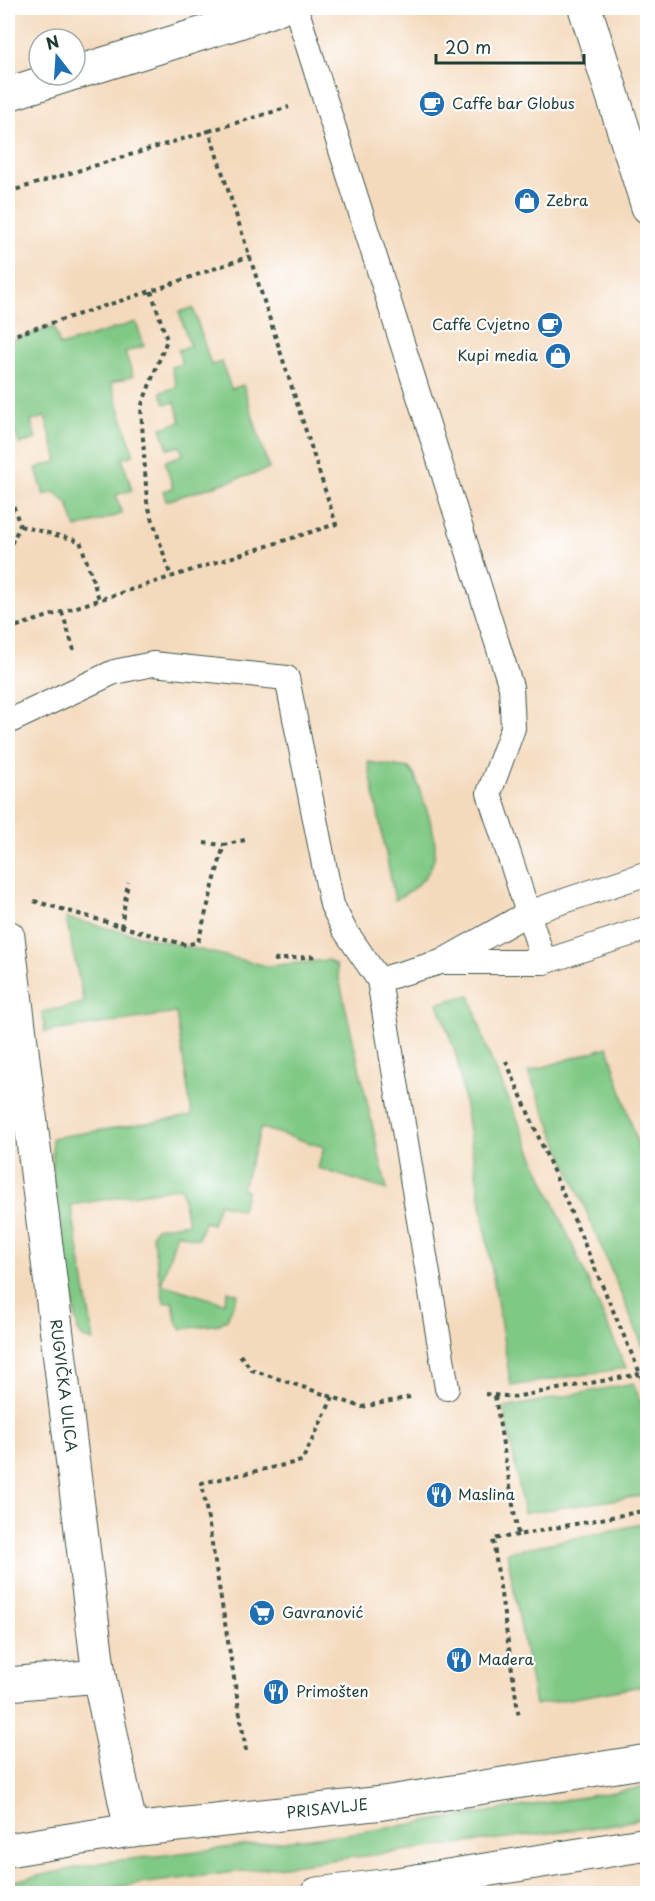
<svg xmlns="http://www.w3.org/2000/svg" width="655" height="1901" viewBox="0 0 655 1901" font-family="'Playpen Sans',sans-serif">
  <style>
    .green { fill: #80c985; stroke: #50835c; stroke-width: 1.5 }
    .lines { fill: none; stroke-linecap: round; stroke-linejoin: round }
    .service-casing { stroke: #3f5549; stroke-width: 26 }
    .minor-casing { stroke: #3f5549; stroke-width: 35 }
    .tertiary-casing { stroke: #3f5549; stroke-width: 35 }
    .path { stroke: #3f5549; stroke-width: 4; stroke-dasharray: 4.5 4.5; stroke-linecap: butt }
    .service { stroke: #fff; stroke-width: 24 }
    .minor { stroke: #fff; stroke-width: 33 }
    .tertiary { stroke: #fff; stroke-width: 33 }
    .labels { text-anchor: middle; stroke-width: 4.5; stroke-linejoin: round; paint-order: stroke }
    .poi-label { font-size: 15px; fill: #1f3d34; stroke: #fff; text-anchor: start }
    .street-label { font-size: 15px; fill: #1f3d34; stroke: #fff }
  </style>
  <rect width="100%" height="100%" fill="#fff"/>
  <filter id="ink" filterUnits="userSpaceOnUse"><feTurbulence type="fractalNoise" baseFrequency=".0167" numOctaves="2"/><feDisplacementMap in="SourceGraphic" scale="12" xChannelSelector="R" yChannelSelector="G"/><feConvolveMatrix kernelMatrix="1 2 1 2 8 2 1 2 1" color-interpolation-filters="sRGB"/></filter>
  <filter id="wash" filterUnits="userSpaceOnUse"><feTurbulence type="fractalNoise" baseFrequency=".008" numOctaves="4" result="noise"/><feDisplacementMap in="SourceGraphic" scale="24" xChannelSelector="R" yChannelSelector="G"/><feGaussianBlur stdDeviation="1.35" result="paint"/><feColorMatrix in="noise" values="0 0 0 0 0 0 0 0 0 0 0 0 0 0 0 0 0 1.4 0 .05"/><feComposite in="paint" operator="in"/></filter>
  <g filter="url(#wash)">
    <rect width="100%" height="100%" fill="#f4dabd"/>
    <!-- green -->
    <path class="green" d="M 193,308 L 211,365 L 222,362 L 231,389 L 243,385 L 269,469 L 166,501 L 163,491 L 173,488 L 165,461 L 183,455 L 180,446 L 168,449 L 161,428 L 181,422 L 175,402 L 165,404 L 161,392 L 177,387 L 171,367 L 182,364 L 178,350 L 190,346 L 179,312 Z
      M 136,322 L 144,346 L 125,352 L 133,376 L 111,383 L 134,455 L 122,458 L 132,490 L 116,495 L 122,514 L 76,528 L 68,504 L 54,492 L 44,495 L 36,468 L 58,461 L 45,417 L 31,421 L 36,439 L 19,444 L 8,409 L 8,360 L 11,359 L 8,341 L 54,327 L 60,346 Z
      M 368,762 L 409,768 L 415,776 C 432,829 458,867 395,900 Z
      M 66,918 L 267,966 L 328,960 L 336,965 L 387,1190 L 318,1168 L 324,1147 L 261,1128 L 242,1189 L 247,1191 L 241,1210 L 219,1203 L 212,1224 L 204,1222 L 198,1239 L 177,1233 L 161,1284 L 224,1303 L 228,1291 L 238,1294 L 227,1319 L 220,1324 L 182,1329 L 176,1321 L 173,1302 L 164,1303 L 152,1234 L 156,1228 L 188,1223 L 181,1187 L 71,1205 L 94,1341 L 83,1338 L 78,1331 L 53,1176 L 52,1138 L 192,1116 L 176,1013 L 45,1032 L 42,1012 L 84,1003 Z
      M 470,995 L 487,1050 L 626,1368 L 511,1386 L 457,1058 L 438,1003 Z
      M 608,1047 L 647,1175 L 647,1356 L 528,1072 Z
      M 633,1383 L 647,1417 L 647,1495 L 524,1513 L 504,1408 Z
      M 647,1523 L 647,1685 L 535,1705 L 507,1552 Z
      M 647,1787 L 647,1818 L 596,1827 L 90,1890 L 8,1893 L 8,1882 L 105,1862 L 361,1832 Z"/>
  </g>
  <g filter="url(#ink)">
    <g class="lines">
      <!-- service casing -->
      <g class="service-casing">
        <path id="service" d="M 296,8 L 511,687 L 513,728 L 489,793 L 544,962
          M 8,722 L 114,672 L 153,664 L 287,678 L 332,905 L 344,929 L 379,980 L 447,1388
          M 444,962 L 544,962 L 648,928
          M 379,980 L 441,962 L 528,913 L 648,873"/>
      </g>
      <!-- minor casing -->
      <g class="minor-casing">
        <g id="minor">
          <path d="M 585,8 L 648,207"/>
          <path d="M 75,73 L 239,22 L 278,8"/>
          <path d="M 8,94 L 68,75"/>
          <path id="s1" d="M 8,937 L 99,1676 L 131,1830"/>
          <path d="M 8,1684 L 99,1676"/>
        </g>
      </g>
      <!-- tertiary casing -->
      <g class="tertiary-casing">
        <g id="tertiary">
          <path id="s2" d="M 8,1850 L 131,1830 L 383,1803 L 648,1761"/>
          <path d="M 317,1894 L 391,1885 L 648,1844"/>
        </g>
      </g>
      <!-- path -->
      <path class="path" d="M 209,131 L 289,107
        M 8,192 L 209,131 L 336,524 L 8,629
        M 151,291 L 167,340 L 141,407 L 147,502 L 171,577
        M 8,337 L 151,291 L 250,256
        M 8,489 L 20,526 L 8,550
        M 20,526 L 80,541 L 99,599
        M 62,612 L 74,650
        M 8,618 L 11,628
        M 204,843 L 224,845
        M 34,901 L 186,945 L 198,942 L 224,845 L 249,839
        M 121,927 L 128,882
        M 274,960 L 316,956
        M 506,1061 L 648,1392
        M 240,1355 L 252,1370 L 362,1407 L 410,1397
        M 485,1394 L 514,1397 L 640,1374
        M 495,1396 L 518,1535 L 648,1510
        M 518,1535 L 493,1539 L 519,1718
        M 246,1751 L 202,1483 L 302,1461 L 333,1397"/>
      <!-- service -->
      <use href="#service" class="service"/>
      <!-- minor -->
      <use href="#minor" class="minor"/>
      <!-- tertiary -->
      <use href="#tertiary" class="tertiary"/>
    </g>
  </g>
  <!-- icons -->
  <defs>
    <g id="cafe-disc" transform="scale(1.35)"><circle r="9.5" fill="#1f6fb2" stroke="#fff"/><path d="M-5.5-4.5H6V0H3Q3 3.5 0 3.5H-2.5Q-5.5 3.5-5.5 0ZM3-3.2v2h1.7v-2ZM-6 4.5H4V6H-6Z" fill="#fff"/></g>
    <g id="shop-disc" transform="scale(1.35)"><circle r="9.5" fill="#1f6fb2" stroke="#fff"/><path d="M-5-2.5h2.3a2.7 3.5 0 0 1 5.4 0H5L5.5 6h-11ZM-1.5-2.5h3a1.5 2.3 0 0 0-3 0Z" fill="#fff"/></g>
    <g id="restaurant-disc" transform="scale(1.35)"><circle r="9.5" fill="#1f6fb2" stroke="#fff"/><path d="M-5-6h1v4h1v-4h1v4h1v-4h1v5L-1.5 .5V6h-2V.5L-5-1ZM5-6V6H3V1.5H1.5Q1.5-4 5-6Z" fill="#fff"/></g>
    <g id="supermarket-disc" transform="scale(1.35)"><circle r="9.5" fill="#1f6fb2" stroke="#fff"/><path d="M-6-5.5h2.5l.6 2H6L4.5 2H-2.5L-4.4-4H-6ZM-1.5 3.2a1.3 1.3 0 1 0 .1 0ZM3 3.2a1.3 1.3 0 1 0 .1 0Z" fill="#fff"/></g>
  </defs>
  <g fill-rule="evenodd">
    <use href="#cafe-disc" x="432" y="104"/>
    <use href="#shop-disc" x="527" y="201"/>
    <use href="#cafe-disc" x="550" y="325"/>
    <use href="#shop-disc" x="558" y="356"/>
    <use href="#restaurant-disc" x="439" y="1495"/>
    <use href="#supermarket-disc" x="262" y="1613"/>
    <use href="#restaurant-disc" x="459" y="1660"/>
    <use href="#restaurant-disc" x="276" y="1692"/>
  </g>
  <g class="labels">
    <!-- poi labels -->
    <g class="poi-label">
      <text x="452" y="109">Caffe bar Globus</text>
      <text x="546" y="206">Zebra</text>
      <text x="530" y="330" text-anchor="end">Caffe Cvjetno</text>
      <text x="538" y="361" text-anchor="end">Kupi media</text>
      <text x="458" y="1500">Maslina</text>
      <text x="282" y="1618">Gavranović</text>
      <text x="478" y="1665">Madera</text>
      <text x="296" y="1697">Primošten</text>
    </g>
    <!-- street labels -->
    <g class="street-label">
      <text dy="5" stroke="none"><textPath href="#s1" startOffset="452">RUGVIČKA ULICA</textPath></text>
      <text dy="5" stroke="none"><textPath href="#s2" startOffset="322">PRISAVLJE</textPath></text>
    </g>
  </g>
  <!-- margin -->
  <rect width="655" height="1901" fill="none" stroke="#fff" stroke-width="30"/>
  <!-- north arrow -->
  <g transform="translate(57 57) rotate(343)"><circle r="28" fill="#ffffff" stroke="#a5b1ae" stroke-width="1.5"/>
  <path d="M0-4.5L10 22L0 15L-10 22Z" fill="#1f6fb2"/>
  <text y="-9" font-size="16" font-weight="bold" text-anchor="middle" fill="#1f3d34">N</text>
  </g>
  <!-- scale -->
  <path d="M436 54v9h148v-9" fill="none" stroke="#1f3d34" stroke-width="3"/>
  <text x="445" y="54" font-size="18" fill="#1f3d34" stroke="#ffffff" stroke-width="4.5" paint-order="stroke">20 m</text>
</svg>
